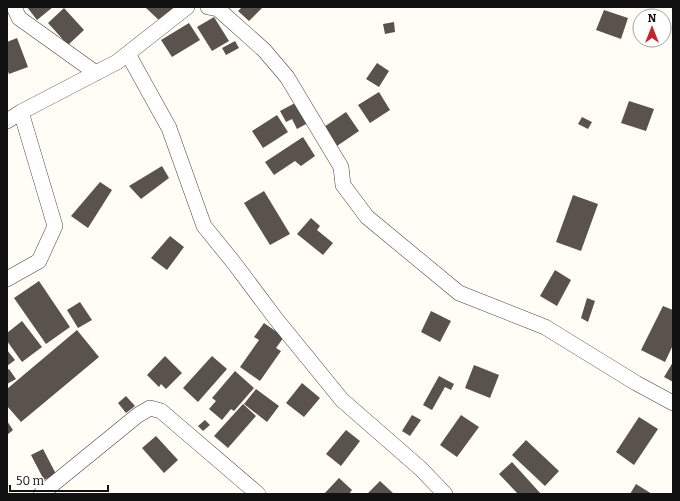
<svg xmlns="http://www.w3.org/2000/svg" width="680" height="501" viewBox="0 0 680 501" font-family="Bitter,serif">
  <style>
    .building { fill: #5a524d }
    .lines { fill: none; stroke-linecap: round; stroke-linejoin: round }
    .street-casing { stroke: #444; stroke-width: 16 }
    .street { stroke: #fff; stroke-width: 15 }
  </style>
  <rect width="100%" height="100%" fill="#fffdf5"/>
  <!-- building -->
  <path class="building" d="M 27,7 L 53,7 L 37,20 Z
    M 147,7 L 174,7 L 161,22 L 146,8 Z
    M 242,7 L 263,7 L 249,21 L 238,11 Z
    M 64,8 L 84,30 L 68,45 L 48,23 Z
    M 604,10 L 628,18 L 621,39 L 596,30 Z
    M 214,17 L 229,41 L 212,51 L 197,27 Z
    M 394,22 L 395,32 L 385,34 L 383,24 Z
    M 189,23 L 200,40 L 172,57 L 161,40 Z
    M 17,38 L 28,67 L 9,74 L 7,69 L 7,42 Z
    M 235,41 L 239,48 L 226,55 L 222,48 Z
    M 377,63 L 389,71 L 379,87 L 366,79 Z
    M 379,92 L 390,110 L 370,123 L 358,105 Z
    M 629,101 L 654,109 L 646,131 L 621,123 Z
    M 297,102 L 308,123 L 297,129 L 292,119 L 286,122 L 280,111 Z
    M 346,112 L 359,131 L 337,146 L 324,127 Z
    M 277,115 L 288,132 L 263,148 L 252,131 Z
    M 582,117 L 592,122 L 588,129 L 578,124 Z
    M 303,137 L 315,156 L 301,166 L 295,161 L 274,175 L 265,162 Z
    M 162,166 L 169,178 L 141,199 L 129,186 Z
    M 100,182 L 112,190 L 88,228 L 71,216 Z
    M 264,191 L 290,234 L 270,245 L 244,203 Z
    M 573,195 L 598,204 L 581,251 L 556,242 Z
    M 311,218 L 320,226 L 317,230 L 333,243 L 323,255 L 297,234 Z
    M 170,236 L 184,247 L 167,270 L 151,258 Z
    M 555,270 L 571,280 L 557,306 L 540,296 Z
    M 39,281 L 70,327 L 46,344 L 14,298 Z
    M 587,298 L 595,301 L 588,322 L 581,318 Z
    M 80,302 L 92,320 L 78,328 L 67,310 Z
    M 663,306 L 673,310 L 673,345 L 665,362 L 641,350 Z
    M 431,311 L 451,321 L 440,342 L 421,332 Z
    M 22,321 L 42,347 L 22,362 L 7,341 L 7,333 Z
    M 264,323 L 284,337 L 276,348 L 281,351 L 260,381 L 240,367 L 259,340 L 254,337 Z
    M 77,330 L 99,357 L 21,422 L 7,406 L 7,389 Z
    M 7,350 L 15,360 L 7,366 Z
    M 165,356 L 182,373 L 166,389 L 161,384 L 159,387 L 147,375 Z
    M 212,356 L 227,369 L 198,402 L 183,388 Z
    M 673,362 L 673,382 L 664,377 Z
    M 474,365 L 499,375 L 490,398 L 465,388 Z
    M 9,369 L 16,379 L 7,384 L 7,370 Z
    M 235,371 L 254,388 L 234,411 L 231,409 L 222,420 L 209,409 L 216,401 L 212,398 Z
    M 439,376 L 454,384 L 451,390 L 445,387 L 432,410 L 423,405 Z
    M 302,383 L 320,398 L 304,417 L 286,403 Z
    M 256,389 L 279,406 L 267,422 L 244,404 Z
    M 126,396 L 135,406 L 126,413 L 118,403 Z
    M 243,404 L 256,416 L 228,448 L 214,436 Z
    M 412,415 L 421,420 L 410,436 L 402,431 Z
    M 461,415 L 479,427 L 457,457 L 440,445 Z
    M 639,417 L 658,429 L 634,465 L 616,452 Z
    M 205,420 L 210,425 L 203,431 L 198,426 Z
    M 7,421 L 13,430 L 7,435 Z
    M 346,430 L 360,441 L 341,466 L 326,454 Z
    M 156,436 L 178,460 L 164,473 L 142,448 Z
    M 526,440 L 559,471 L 545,486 L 512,455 Z
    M 43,449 L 56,474 L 44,480 L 31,455 Z
    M 512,462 L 541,494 L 518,494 L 499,474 Z
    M 339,478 L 352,490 L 349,494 L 324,494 Z
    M 380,481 L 394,494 L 367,494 Z
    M 636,484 L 652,494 L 630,494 Z"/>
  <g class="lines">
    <!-- street casing -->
    <g class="street-casing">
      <path id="street" d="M 14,7 L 19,18 L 96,73
        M 208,7 L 218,9 L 264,50 L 287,77 L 341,167 L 343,185 L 367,217 L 459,293 L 545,327 L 636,383 L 673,403
        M 128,54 L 169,128 L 204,226 L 234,263 L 276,319 L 342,400 L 421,469 L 445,494
        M 7,121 L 21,112 L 117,62 L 187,7
        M 7,279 L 39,261 L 55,226 L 21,112
        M 41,494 L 138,415 L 150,408 L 161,411 L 258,494"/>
    </g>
    <!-- street -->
    <use href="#street" class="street"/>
  </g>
  <!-- border -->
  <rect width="680" height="501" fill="none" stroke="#111111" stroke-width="16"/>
  <!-- north arrow -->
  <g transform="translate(652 28)"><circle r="19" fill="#ffffff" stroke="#a0a0a0"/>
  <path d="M0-3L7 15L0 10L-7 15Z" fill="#c4262e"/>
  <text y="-6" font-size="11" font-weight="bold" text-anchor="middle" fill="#111111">N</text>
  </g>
  <!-- scale -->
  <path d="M10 485v6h98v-6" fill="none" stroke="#111111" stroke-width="2"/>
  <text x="16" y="485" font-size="12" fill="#111111" stroke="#ffffff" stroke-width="3" paint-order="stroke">50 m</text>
</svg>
